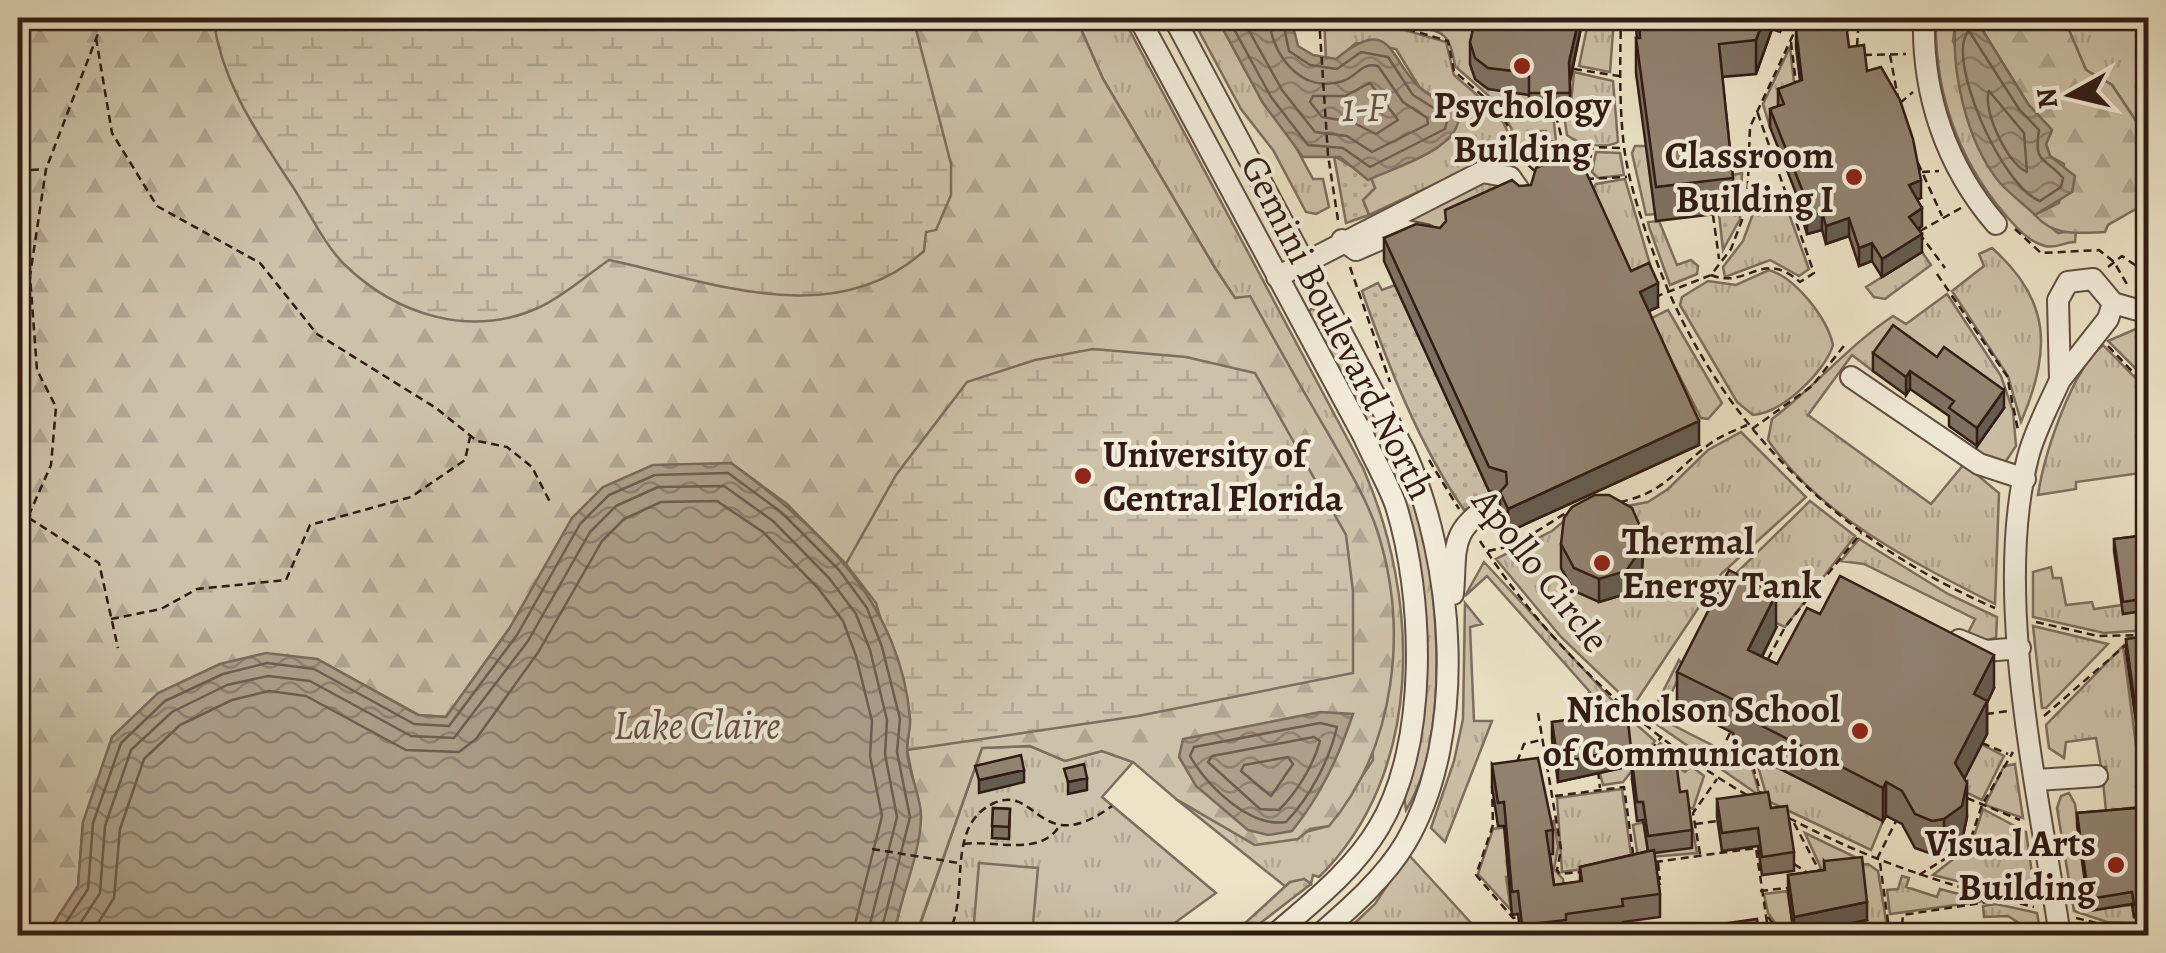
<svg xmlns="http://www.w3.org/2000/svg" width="2166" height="953" viewBox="0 0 2166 953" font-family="Alegreya,serif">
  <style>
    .grass { fill: url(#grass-tufts); stroke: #7e6e5e; stroke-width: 2.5 }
    .forest { fill: url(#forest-firs); stroke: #7e6e5e; stroke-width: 2.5 }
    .wetland { fill: url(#wetland-marsh); stroke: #7e6e5e; stroke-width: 2.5 }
    .garden { fill: url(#garden-dots); stroke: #7e6e5e; stroke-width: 2.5 }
    .pitch { fill: #cdc1a9; stroke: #7e6e5e; stroke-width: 2.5 }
    .water { fill: url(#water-waves); stroke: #7b6b5b; stroke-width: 2.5 }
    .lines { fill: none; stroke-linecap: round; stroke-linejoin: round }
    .shore { stroke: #6e5e4f; stroke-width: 2.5 }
    .minor-casing { stroke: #5f4e41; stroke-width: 24 }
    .path { stroke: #301c14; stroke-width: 2.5; stroke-dasharray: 8 5; stroke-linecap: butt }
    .minor { stroke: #f3eddb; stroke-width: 20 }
    .wall { fill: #7e7161; stroke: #301c14; stroke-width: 2.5 }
    .shaded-wall { fill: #665c4f; stroke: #301c14; stroke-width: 2.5 }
    .building { fill: #928371; stroke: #301c14; stroke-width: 2.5 }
    .poi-dot { fill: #8f2418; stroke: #f3eddb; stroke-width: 4 }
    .labels { text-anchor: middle; stroke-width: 8; stroke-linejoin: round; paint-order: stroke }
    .poi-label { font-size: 38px; font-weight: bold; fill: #301c14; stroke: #f3eddb; text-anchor: end }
    .street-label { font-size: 38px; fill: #301c14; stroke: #f3eddb }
    .water-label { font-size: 40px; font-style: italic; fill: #625043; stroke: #f3eddb }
  </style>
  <defs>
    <pattern id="grass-tufts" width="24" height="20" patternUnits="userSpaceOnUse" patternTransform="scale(2.5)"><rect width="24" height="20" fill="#cdc1a9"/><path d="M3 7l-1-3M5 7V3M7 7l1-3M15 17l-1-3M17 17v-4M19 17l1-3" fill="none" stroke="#b0a591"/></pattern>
    <pattern id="forest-firs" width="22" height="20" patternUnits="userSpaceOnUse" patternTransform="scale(2.5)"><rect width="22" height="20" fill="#cdc1a9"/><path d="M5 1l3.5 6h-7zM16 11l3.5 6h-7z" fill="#b0a591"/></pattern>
    <pattern id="wetland-marsh" width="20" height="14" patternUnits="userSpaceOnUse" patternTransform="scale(2.5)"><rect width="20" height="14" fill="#cdc1a9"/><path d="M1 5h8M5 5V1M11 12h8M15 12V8" fill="none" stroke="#b0a591"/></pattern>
    <pattern id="garden-dots" width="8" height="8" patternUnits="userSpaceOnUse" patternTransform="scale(2.5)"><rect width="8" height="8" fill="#cdc1a9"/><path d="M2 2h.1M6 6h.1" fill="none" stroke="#b0a591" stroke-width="1.8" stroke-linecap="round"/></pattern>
    <pattern id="water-waves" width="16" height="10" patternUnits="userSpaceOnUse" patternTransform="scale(2.5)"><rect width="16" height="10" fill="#ad9f8a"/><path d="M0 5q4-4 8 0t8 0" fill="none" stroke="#8d8170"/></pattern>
  </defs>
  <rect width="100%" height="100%" fill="#ede3c7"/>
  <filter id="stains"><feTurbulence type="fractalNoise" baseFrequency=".002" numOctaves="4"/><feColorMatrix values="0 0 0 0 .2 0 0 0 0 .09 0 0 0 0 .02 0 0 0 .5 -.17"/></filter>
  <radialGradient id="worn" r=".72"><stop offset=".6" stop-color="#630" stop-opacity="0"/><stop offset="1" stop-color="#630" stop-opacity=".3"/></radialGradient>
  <!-- grass -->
  <path class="grass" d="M 1076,18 L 1123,18 L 1363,468 C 1421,600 1424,774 1319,877 L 1313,875 L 1311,884 L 1304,879 L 1286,887 L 1176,799 L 1255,845 L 1329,826 L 1373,760 L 1351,476 L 1250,297 L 1235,298 L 1215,268 L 1103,79 Z
    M 1192,18 L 1217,18 L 1263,103 L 1292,140 L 1313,179 L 1323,179 L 1329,207 L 1316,214 L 1306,212 L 1273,150 L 1241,109 Z
    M 1324,18 L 1363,18 L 1446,42 L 1454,75 L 1499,114 L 1522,161 L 1482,162 L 1369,215 L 1363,200 L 1375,188 L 1371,178 L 1452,137 L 1459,113 L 1420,88 L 1396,49 L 1356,43 L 1336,60 L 1326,59 Z
    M 1430,18 L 1501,18 L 1470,64 C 1477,94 1504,90 1529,95 L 1529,114 L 1553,114 L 1556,141 L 1547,142 L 1546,131 L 1528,131 L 1528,151 L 1547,152 L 1527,157 L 1498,104 L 1455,66 C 1449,24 1437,33 1398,23 L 1414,24 Z
    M 1589,18 L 1614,18 L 1610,72 L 1579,66 Z
    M 1936,18 L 1956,18 L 1953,41 L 2035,215 L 2058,233 L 2076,231 L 2075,242 C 2065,242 2055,249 2045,246 C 2028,242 2014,225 2003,212 C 1957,157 1934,90 1936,18 Z
    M 2056,18 L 2148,18 L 2148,139 L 2112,85 L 2086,70 L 2069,30 Z
    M 1790,47 L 1796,100 L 1770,127 L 1763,104 Z
    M 1574,72 L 1613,81 L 1618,142 C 1605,149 1579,145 1567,135 L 1564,115 L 1570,114 Z
    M 1635,146 L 1649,146 L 1656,214 L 1646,215 L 1632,153 Z
    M 1596,152 L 1620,153 L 1624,175 L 1598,178 L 1592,172 Z
    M 1625,179 L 1654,278 L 1637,285 L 1591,193 L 1596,184 Z
    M 1487,180 L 1505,186 L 1439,237 L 1368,235 Z
    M 1784,200 L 1809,269 L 1799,276 L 1770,260 L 1725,277 L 1723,267 L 1743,241 L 1754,211 Z
    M 1659,221 L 1677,265 L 1691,260 L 1698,266 L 1697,274 L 1670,285 L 1649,227 L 1648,222 Z
    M 1992,248 C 2052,301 2051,352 2021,422 L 2008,376 L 1952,291 L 1984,266 L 1979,254 Z
    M 1922,252 L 1931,265 L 1885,299 L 1874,297 L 1866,287 Z
    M 1769,270 C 1796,278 1827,318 1833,345 C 1825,372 1782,413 1753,415 L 1737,402 L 1680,305 L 1682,297 L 1708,281 L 1736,285 Z
    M 1947,294 L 2001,376 L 2013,411 L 2016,446 L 2006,461 L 1995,462 L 1975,450 L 2003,407 L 1873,371 L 1852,355 L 1808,415 L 1931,504 L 1964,464 L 1999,493 L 1995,604 C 1916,564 1819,516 1768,440 L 1772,419 C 1816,386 1848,346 1893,316 L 1906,324 Z
    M 1311,309 L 1317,310 C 1348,368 1385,426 1409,487 C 1439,566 1453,737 1406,810 L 1404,796 L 1424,714 L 1419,589 L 1307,313 Z
    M 1668,310 L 1722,403 L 1708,419 L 1701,418 L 1650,319 Z
    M 2138,328 L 2148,328 L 2148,381 L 2108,341 Z
    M 2103,345 L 2148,391 L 2148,472 L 2076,482 L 2076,489 L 2038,495 C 2044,455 2071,371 2103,345 Z
    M 1741,432 L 1806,497 L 1721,574 L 1633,706 L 1561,637 L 1496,559 L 1552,531 L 1569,517 L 1648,502 L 1668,489 L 1708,450 Z
    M 1810,501 L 1855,536 L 1785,627 L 1716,593 Z
    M 1859,539 L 1948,594 L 1997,617 L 1996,638 L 1983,641 L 1968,633 L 1975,619 L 1864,564 L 1841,561 Z
    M 1484,562 L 1625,714 L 1582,730 L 1577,704 L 1590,692 L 1487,576 L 1465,596 Z
    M 2051,567 L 2053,578 L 2061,578 L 2066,605 L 2092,602 L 2094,609 L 2122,605 L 2123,614 L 2148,610 L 2148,630 L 2104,633 L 2033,617 L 2033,572 Z
    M 1465,603 L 1482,624 L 1470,627 L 1474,721 L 1492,721 L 1445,842 L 1431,828 L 1454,761 L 1463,719 Z
    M 2033,626 L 2108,644 L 2046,708 L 2042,708 Z
    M 2123,646 L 2144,806 L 2106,811 L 2103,781 L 2108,779 L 2106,767 L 2101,767 L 2096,738 L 2066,742 L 2064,758 L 2049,748 L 2046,725 Z
    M 1679,660 L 1684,667 L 1659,718 L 1751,765 L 1760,796 L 1649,719 Z
    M 1630,719 L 1655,741 L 1623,782 L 1603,785 L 1599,770 Z
    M 1660,743 L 1677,756 L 1673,763 L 1685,772 L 1691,766 L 1704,776 L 1693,809 L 1632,779 Z
    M 1981,744 L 2004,756 L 1982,800 L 1959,789 Z
    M 1030,746 L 1065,761 L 1102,751 L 1133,762 L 1102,797 L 1216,893 L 1158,935 L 916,936 L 982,748 Z
    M 1755,756 L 1883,821 L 1871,850 L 1768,801 Z
    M 2015,764 L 2015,765 L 2023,818 L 1985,805 L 2004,766 Z
    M 1622,789 L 1632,862 L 1562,872 L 1557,798 Z
    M 2069,793 L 2075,804 L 2089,910 L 2132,905 L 2134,917 L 2148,915 L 2148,923 L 2107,922 L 2074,911 L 2057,808 L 2061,796 Z
    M 1983,809 L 2026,832 L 2036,901 L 1933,875 L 1971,845 Z
    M 1690,815 L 1697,853 L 1638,858 L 1633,825 L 1644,822 L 1648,854 Z
    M 1554,821 L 1558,847 L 1554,869 L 1563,879 L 1566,903 L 1561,904 L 1548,871 L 1506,877 L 1511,910 L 1478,874 L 1493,829 Z
    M 1805,833 L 1855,857 L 1855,860 L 1824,875 Z
    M 1408,854 L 1482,935 L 1341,936 L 1375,904 Z
    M 1868,864 L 1878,871 L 1887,927 L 1834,934 L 1832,923 L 1859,865 Z
    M 1902,876 L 1909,878 L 1906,887 L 1937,897 L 1940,889 L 1985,901 L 1890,914 L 1887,890 L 1898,889 Z
    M 1817,887 L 1788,893 L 1794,934 L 1822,931 L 1822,935 L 1784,935 L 1768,913 L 1764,894 Z
    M 1996,904 L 2037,913 L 2041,935 L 2023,935 L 2022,925 L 2008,916 L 1984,917 L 1983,906 Z"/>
  <!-- forest -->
  <path class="forest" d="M 18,18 L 1076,18 L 1103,79 L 1215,268 L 1235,298 L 1250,296 C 1276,343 1302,389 1329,435 C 1346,465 1366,497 1377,530 C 1409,628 1396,747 1329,826 L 1310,829 L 1298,839 L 1255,845 L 1176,799 L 1133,762 L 1102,751 L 1065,761 L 1030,746 L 982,748 L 916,935 L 887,935 L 897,921 L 921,817 L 907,750 L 846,564 L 787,504 L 731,463 L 509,629 L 446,717 L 419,715 L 317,659 L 83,822 L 78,886 L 46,935 L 18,935 Z
    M 1975,18 L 2056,18 L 2069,30 L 2086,70 L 2112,85 L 2148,139 L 2148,202 L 2108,225 L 2105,232 C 2078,233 2054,237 2035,215 L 2059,203 L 2064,164 L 2050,156 L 2046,144 L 2052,130 L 2028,104 Z"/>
  <!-- wetland -->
  <path class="wetland" d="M 213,18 L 472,18 L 486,21 L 500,18 L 913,18 L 951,164 L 951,195 L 936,230 L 926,232 L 924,251 C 834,332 712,282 609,260 C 587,275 564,296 540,307 C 471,339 396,315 344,264 C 322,242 307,207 289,181 C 254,128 222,82 213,18 Z
    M 1093,349 L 1186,357 L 1255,373 L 1346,535 L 1353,591 L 1353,673 L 1138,716 L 907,750 L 910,719 L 876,603 L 846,564 L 896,475 L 967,382 L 1035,360 Z"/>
  <!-- garden -->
  <path class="garden" d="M 1334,156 L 1371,178 L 1375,188 L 1363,200 L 1369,215 L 1346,223 Z
    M 1742,173 L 1740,219 L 1723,250 L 1719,214 L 1733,212 L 1732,175 Z
    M 1378,283 L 1382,290 L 1395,285 L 1492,498 L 1464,510 C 1419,445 1388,365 1362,291 Z
    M 1304,879 L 1311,884 L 1245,935 L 1232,935 L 1290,882 Z"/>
  <!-- pitch -->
  <path class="pitch" d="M 979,863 L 1038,868 L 1032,935 L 973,935 Z"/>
  <!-- water -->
  <path class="water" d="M 1217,18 L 1291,18 L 1298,46 L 1313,55 L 1336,59 C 1392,13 1389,59 1419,87 C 1430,97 1447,104 1459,113 C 1462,149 1395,167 1368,180 L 1340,157 L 1303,157 L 1263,103 Z
    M 1956,18 L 1975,18 L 2028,104 L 2052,130 L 2046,144 L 2050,156 L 2075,176 L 2072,192 L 2035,215 C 2024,204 2010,194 2000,183 C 1966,142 1950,69 1956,18 Z
    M 731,463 C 819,527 900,602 910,718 C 911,728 907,738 907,748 C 907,771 921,794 921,816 C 921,849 904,889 897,921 L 887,935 L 46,935 L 78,886 L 83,822 L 112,737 L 158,693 L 220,664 L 266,653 L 317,659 L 418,715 L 446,717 L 509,629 L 572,518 L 603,487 L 653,465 Z
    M 1320,712 L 1353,714 C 1338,758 1321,795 1292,831 L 1268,835 L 1248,830 L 1196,786 L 1179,757 L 1183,739 Z"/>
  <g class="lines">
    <!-- shore -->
    <path class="shore" d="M 1228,18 L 1271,97 L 1308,145 L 1343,148 L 1370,167 L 1445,129 L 1448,117 L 1413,95 L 1388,57 L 1361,52 L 1337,69 L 1310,65 L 1289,51 L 1282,18
      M 1242,18 L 1282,90 L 1315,132 L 1347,136 L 1372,152 L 1428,124 L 1427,118 L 1403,102 L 1378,66 C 1361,62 1358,76 1343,81 C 1301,95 1271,54 1269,18
      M 1969,31 L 2019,109 L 2039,130 C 2033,165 2046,157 2063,178 L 2061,187 L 2040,201 C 2001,187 1944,54 1969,31 Z
      M 1370,83 L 1398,120 L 1376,134 L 1352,122 L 1322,117 L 1310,102 L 1313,96 L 1345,96 Z
      M 1989,91 L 2024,133 L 2027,172 C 2008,165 1982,110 1989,91 Z
      M 1320,723 L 1337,727 C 1329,761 1310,797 1286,822 C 1250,828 1207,786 1190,756 L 1194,747 Z
      M 1314,737 L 1320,741 C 1313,766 1297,792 1279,810 L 1260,809 L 1208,762 L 1212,756 Z
      M 1288,757 L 1293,764 L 1271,796 L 1241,771 L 1244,765 Z
      M 57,936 L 88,889 L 93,823 L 121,743 L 165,701 L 223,674 L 267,663 L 314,669 L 414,724 L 449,726 L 517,635 L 580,524 L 609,495 L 655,475 L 728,473 L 781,512 L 839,570 L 867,608 L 882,647 L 900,719 L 897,752 L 910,817 L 880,936
      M 72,936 L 100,893 L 105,826 L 131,750 L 172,712 L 227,685 L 268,676 L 310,681 L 411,736 L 454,738 L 528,641 L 590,532 L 616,506 L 658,487 L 724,486 L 773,521 L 829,578 L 856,614 L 870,650 L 887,720 L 885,754 L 897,817 L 867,936
      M 90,936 L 114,898 L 120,829 L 144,759 L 180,725 L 232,700 L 269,691 L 306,696 L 406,750 L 459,752 L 476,739 L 539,651 L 602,541 L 624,519 L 661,502 L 717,501 L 763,532 L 818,588 L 843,621 L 856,656 L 872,721 L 870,756 L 882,816 L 852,936"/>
    <!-- minor casing -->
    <g class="minor-casing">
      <path id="minor" d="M 1139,18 L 1364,437 C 1374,460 1388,483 1396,506 C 1424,596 1429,744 1379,827 C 1353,871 1311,903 1273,936
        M 1174,18 L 1405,452 C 1454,561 1469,734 1406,842 C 1385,878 1349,909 1318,936
        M 1924,18 C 1922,94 1946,166 1996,224
        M 1342,240 L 1356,250 L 1402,230 L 1426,235
        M 1277,277 L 1482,172 L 1510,177 L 1524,197
        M 2113,303 L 2108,319 L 2060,380 L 2058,300 L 2068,282 L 2093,279 L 2113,303 L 2148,313
        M 1851,377 L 1979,464 L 2025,479
        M 1453,594 C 1457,548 1448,531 1494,503
        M 1959,640 L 1986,651 L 2020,648
        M 2037,780 L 2097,776
        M 2060,936 C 2039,794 1992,597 2028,457 C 2035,430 2049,405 2060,380"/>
    </g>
    <!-- path -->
    <path class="path" d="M 1319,18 L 1328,155 L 1338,220
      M 1370,18 L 1448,41 L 1454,71 L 1500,111 L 1527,164 L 1537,173
      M 1621,18 C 1620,61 1619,104 1624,147 C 1629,184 1642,222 1655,257 C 1714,420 1837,540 1995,608
      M 1870,18 L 1906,29
      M 96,38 L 112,133 L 157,206 L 260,263 L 317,334 L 436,408 L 477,441 L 507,447 L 532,467 L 550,502
      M 1791,42 L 1796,83
      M 1857,46 L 1859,18
      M 1864,55 L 1906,54
      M 1890,55 L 1898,98
      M 1574,69 L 1619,76
      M 1900,103 L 1913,92
      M 1547,146 L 1623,148
      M 1918,163 L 1942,216
      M 1528,164 L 1564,147 L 1556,116
      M 18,171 L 44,169
      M 1583,171 L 1587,171 L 1593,147
      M 1922,172 L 1939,171
      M 1586,179 L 1627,177
      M 1713,215 L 1719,259
      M 2015,229 L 2041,253 L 2099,250 L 2114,262 L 2128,286
      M 1920,231 L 1961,208
      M 1919,233 L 1945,268
      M 1350,267 L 1390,382
      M 2108,267 L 2122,256 L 2135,265 L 2148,260
      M 1937,274 L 2007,376 L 2018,430
      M 1711,275 C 1748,290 1761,248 1800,282 L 1814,273 L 1757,111
      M 1655,297 L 1711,275 L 1731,249 L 1747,207 L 1750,127 L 1801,18
      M 2108,346 L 2148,388
      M 1752,429 L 1812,386 L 1847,342
      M 1429,460 L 1459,509
      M 1620,502 C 1667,492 1676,468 1711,443 C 1722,435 1736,430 1747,425
      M 29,518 L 99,563 L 118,648
      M 18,523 L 28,517 L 51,465 L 56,407 L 37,370 L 30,276 L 46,169 L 104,18
      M 1480,541 C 1545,642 1642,735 1747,795
      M 1488,551 L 1515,545 L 1569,511
      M 111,619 L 161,609 L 197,589 L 286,580 L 310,525 L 411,497 L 465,460 L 470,437
      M 2036,622 L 2098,636 L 2148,635
      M 1768,659 L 1785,627 L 1861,533
      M 1538,713 L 1561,849 L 1557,870 L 1560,874 L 1582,872
      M 1986,714 L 2008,711
      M 2044,716 L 2128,643
      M 1730,733 L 1723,747 L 1752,763 L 1761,794
      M 1982,743 L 2008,754
      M 1643,761 L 1662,736
      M 1517,762 L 1524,744 L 1541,740
      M 1598,771 L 1600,788
      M 1492,786 L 1493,825 L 1476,875 L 1513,918 L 1518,917
      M 1555,796 L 1624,787 L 1633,853
      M 1967,798 L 2020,820
      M 1789,818 C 1868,860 1948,886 2034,907
      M 1794,823 L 1821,874
      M 1695,824 L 1717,821
      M 964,844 C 993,840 1039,856 1058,828
      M 872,849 L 959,863
      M 1700,854 L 1693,813 L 1717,779
      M 1877,859 L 1896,821
      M 1655,862 L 1756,848 L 1769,936
      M 1658,863 L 1660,880
      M 1880,863 L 1890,936
      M 1794,864 L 1808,873
      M 1919,875 L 1969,844 L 1982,805 L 2013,752
      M 1657,878 L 1661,887
      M 1760,891 L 1788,888
      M 1768,917 L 1782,936
      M 2076,918 L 2109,926 L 2148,927
      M 1623,924 L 1624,936
      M 2089,924 L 2095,936
      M 1829,930 L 1830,936
      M 1877,930 L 1902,926 L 1903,915 L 2000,900
      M 947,936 C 972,895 943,827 994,803 C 1038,784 1039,859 1112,806"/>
    <!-- minor -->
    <use href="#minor" class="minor"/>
  </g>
  <!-- wall -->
  <path class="wall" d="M 1481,18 L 1583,18 L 1570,82 L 1570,115 L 1529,114 L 1529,95 L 1488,89 L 1475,79 L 1470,64 L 1470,42 Z
    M 1635,18 L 1785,18 L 1780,32 L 1772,29 L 1756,74 L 1722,77 L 1733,178 L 1733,212 L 1656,221 L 1636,73 L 1636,38 L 1637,38 Z
    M 1796,29 L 1849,47 L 1867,71 L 1921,198 L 1917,199 L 1922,226 L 1918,229 L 1922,252 L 1882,277 L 1872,261 L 1859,266 L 1849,236 L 1826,244 L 1822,230 L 1807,234 L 1803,221 L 1803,211 L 1770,127 L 1770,109 L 1778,106 L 1778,89 L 1800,81 L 1796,47 Z
    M 1384,238 L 1631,271 L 1658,307 L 1649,311 L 1699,445 L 1508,532 L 1500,516 L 1500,494 L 1489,491 L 1384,261 Z
    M 1873,353 L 2004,408 L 1977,446 L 1949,426 L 1949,416 L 1910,389 L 1906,395 L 1873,371 Z
    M 2148,535 L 2148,610 L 2123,614 L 2114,551 L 2114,539 Z
    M 1561,544 L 1643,557 L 1642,571 L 1626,594 L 1599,602 L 1574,591 L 1561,568 Z
    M 1820,614 L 1994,688 L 1987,703 L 1987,734 L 1964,778 L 1967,817 L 1962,840 L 1944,853 L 1932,854 L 1915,848 L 1902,824 L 1886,816 L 1883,821 L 1733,745 L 1733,733 L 1677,705 L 1677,672 L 1776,628 L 1762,657 L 1777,664 Z
    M 2148,636 L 2148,915 L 2134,917 L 2132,904 L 2089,911 L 2077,825 L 2077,813 L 2148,807 L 2126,652 L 2126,639 Z
    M 1588,708 L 1631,766 L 1558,782 L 1552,740 L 1552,722 L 1588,717 Z
    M 1632,761 L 1680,792 L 1692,830 L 1692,848 L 1654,853 L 1660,894 L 1660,917 L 1623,922 L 1623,930 L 1580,936 L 1521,936 L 1518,914 L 1512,915 L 1504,826 L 1498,826 L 1492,787 L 1492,764 L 1553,830 L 1553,854 L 1550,854 L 1554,885 L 1580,882 L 1580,867 L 1648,851 L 1643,820 L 1637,821 L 1632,779 Z
    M 1717,799 L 1771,808 L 1794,852 L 1794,871 L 1762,875 L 1758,846 L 1722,851 L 1717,817 Z
    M 993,808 L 1010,809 L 1009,839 L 992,838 Z
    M 1824,861 L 1867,920 L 1794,935 L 1788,893 L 1788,875 L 1824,870 Z"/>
  <!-- shaded-wall -->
  <path class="shaded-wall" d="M 1579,18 L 1583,18 L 1569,84 L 1569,62 Z
    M 1764,18 L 1772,18 L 1772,29 L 1756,74 L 1756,40 Z
    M 1780,18 L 1785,18 L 1780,32 Z
    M 1921,180 L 1921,198 L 1909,203 L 1909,185 Z
    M 1922,208 L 1922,226 L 1909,235 L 1909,217 Z
    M 1822,212 L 1822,230 L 1807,234 L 1807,216 Z
    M 1849,218 L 1849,236 L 1826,244 L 1826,226 Z
    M 1922,234 L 1922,252 L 1882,277 L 1882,259 Z
    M 1872,243 L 1872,261 L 1859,266 L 1859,248 Z
    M 1658,283 L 1658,307 L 1640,315 L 1640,292 Z
    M 1910,371 L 1910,389 L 1906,395 L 1906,377 Z
    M 2004,390 L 2004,408 L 1977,446 L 1977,428 Z
    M 1699,421 L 1699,445 L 1508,532 L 1508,509 Z
    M 1643,533 L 1642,571 L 1626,594 L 1599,602 L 1599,579 Z
    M 1776,594 L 1776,628 L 1748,684 L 1748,650 Z
    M 1994,655 L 1994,688 L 1987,703 L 1987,734 L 1955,797 L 1955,763 L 1974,694 Z
    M 1631,748 L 1631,766 L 1558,782 L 1558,763 Z
    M 1024,770 L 1024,782 L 979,793 L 979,780 Z
    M 1087,778 L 1087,790 L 1068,794 L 1068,782 Z
    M 1886,782 L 1886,816 L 1883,821 L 1883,788 Z
    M 1967,783 L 1967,817 L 1962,840 L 1944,853 L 1944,819 Z
    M 1867,902 L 1867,920 L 1794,935 L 1794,917 Z"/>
  <!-- building -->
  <path class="building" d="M 1481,18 L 1579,18 L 1569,62 L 1570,93 L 1529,93 L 1529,73 L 1488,68 L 1475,58 L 1470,42 L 1474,25 Z
    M 1639,18 L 1764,18 L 1756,40 L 1719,44 L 1733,178 L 1656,187 L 1636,38 L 1640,38 Z
    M 1846,23 L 1849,47 L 1864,45 L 1867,71 L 1881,67 L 1900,100 L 1913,139 L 1921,180 L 1909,185 L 1922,208 L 1909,217 L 1922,234 L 1882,259 L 1872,243 L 1859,248 L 1849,218 L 1826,226 L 1822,212 L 1807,216 L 1803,203 L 1807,202 L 1770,109 L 1784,104 L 1778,89 L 1802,80 L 1796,29 Z
    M 1576,150 L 1631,271 L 1649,263 L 1658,283 L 1640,292 L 1699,421 L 1508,509 L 1500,492 L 1507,484 L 1506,472 L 1489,467 L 1384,238 L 1416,224 L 1440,228 L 1446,221 L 1445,210 L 1512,180 L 1519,186 L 1531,185 L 1536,168 Z
    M 1893,325 L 1937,357 L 1944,347 L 2004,390 L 1977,428 L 1949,408 L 1954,401 L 1910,371 L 1906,377 L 1873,353 Z
    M 1595,495 L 1609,495 L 1632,508 L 1643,533 L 1642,548 L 1626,571 L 1599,579 L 1574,568 L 1561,544 L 1564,518 L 1572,507 Z
    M 2148,535 L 2148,598 L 2123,602 L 2114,539 Z
    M 1729,570 L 1776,594 L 1748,650 L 1777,664 L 1807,608 L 1820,614 L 1840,576 L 1994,655 L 1974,694 L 1987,701 L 1955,763 L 1967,783 L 1962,806 L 1944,819 L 1932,821 L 1915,814 L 1902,791 L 1886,782 L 1883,788 L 1733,711 L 1738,702 L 1677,672 Z
    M 2148,636 L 2148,800 L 2126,639 Z
    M 1626,704 L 1631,748 L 1558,763 L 1552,722 L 1589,717 L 1588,708 Z
    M 1675,753 L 1680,792 L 1687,791 L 1692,830 L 1648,836 L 1643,802 L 1637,802 L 1632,761 Z
    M 1021,755 L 1024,770 L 979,780 L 975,766 Z
    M 1538,758 L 1553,830 L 1546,831 L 1554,885 L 1582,881 L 1580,867 L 1654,850 L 1660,894 L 1622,899 L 1623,906 L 1566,914 L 1566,920 L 1522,925 L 1518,891 L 1512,892 L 1504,802 L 1498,803 L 1492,764 Z
    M 1084,764 L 1087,778 L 1068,782 L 1064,769 Z
    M 1768,792 L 1771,808 L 1787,806 L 1794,852 L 1762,857 L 1758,828 L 1722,833 L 1717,799 Z
    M 2148,807 L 2148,903 L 2134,905 L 2132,892 L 2089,899 L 2077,813 Z
    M 993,808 L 1010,809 L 1009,827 L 992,826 Z
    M 1862,857 L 1867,902 L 1794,917 L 1788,875 L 1825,870 L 1824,861 Z
    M 1757,919 L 1759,936 L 1715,936 L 1714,925 Z
    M 1876,924 L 1878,936 L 1834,936 L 1833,930 Z"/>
  <!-- markers -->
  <g class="poi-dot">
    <circle cx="1522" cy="66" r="10"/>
    <circle cx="1854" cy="177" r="10"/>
    <circle cx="1083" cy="476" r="10"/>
    <circle cx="1602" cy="563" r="10"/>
    <circle cx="1860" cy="731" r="10"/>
    <circle cx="2116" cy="865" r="10"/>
  </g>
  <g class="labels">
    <!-- poi labels -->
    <g class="poi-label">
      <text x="1522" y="118" text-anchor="middle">Psychology<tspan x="1522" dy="44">Building</tspan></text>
      <text x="1834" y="168">Classroom<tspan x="1834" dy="44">Building I</tspan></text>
      <text x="1103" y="467" text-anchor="start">University of<tspan x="1103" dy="44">Central Florida</tspan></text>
      <text x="1622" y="554" text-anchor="start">Thermal<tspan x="1622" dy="44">Energy Tank</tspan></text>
      <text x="1840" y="722">Nicholson School<tspan x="1840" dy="44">of Communication</tspan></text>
      <text x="2096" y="856">Visual Arts<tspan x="2096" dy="44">Building</tspan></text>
    </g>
    <!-- street labels -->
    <g class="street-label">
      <text transform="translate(1338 327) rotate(63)" y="13">Gemini Boulevard North</text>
      <text transform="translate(1541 570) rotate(52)" y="13">Apollo Circle</text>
    </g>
    <!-- water labels -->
    <g class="water-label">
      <text x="1364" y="121">1-F</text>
      <text x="697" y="739">Lake Claire</text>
    </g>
  </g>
  <!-- margin -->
  <rect width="2166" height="953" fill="none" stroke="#ede3c7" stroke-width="60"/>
  <rect x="20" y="20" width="2126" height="913" fill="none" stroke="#301c14" stroke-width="5"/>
  <rect x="30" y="30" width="2106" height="893" fill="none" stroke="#301c14" stroke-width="2.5"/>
  <!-- north arrow -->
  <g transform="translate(2071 95) rotate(262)" stroke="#f3eddb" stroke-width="8" paint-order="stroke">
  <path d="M0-8L18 38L0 25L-18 38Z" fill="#301c14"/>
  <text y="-15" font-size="28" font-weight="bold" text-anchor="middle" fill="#301c14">N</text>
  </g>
  <rect width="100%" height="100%" filter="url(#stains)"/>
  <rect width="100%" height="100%" fill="url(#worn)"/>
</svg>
